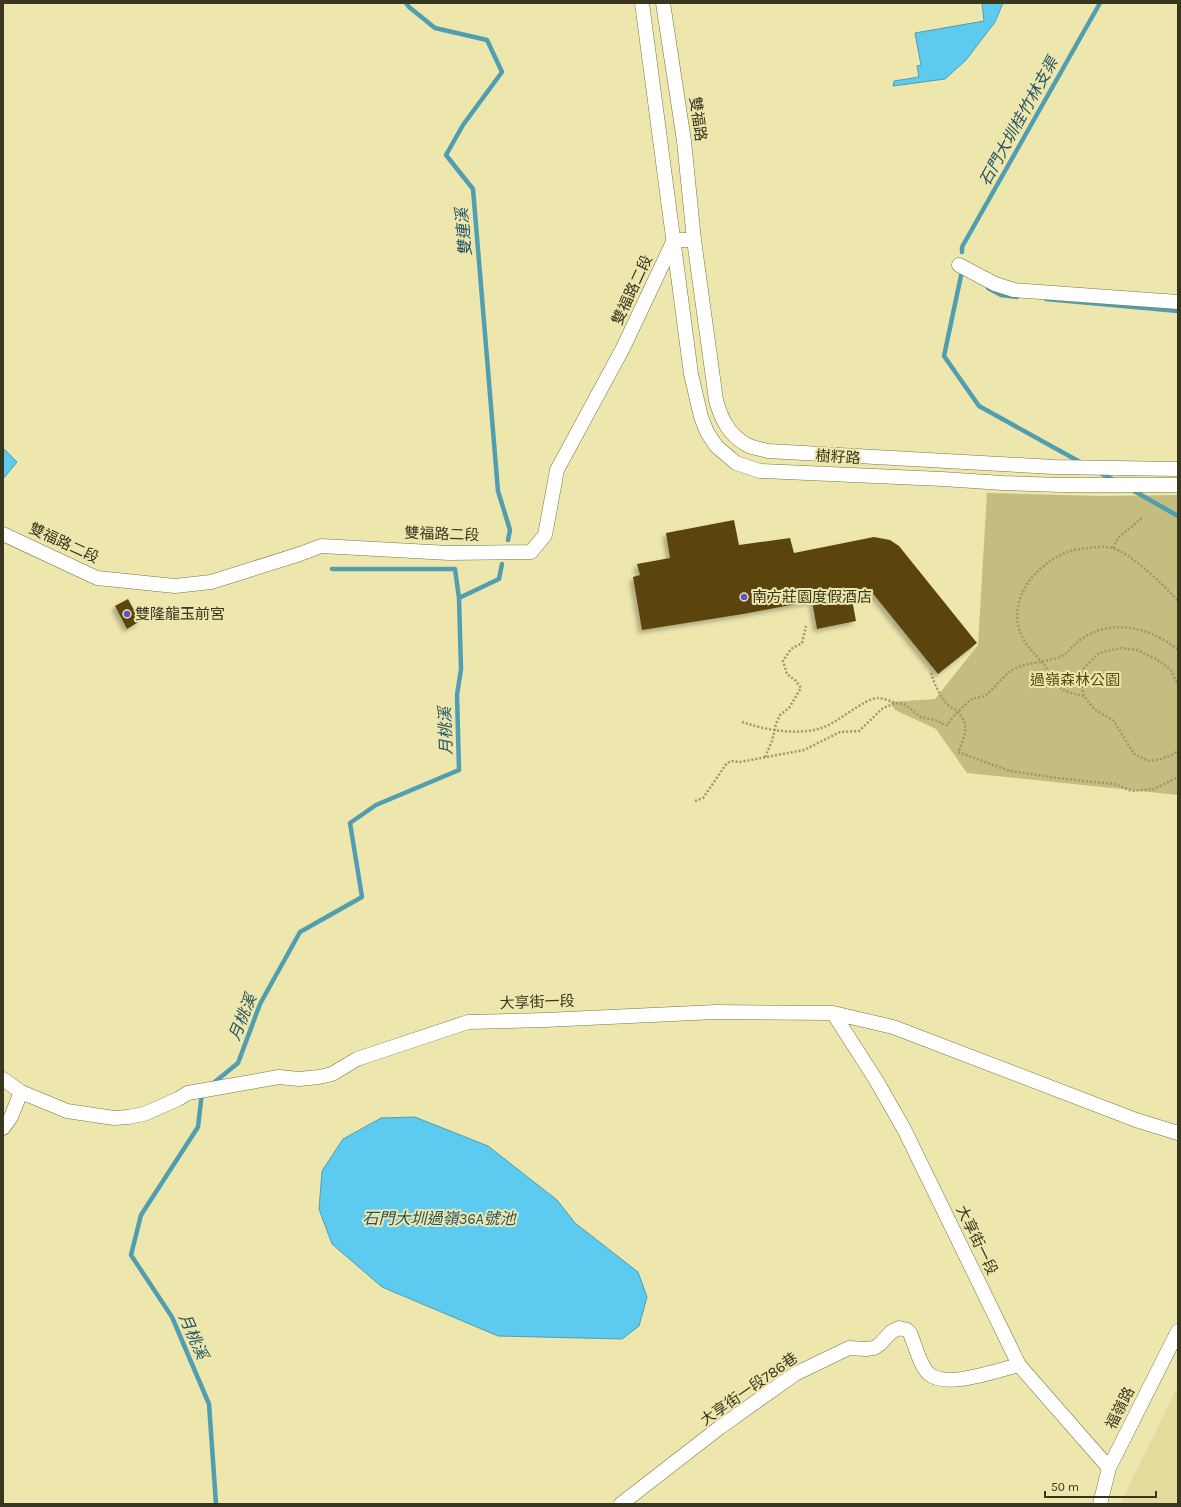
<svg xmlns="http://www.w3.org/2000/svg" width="1181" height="1507" viewBox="0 0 1181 1507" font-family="Karla,'Noto Sans TC',sans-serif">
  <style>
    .built { fill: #e3dc9c }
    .green { fill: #c4bd7f }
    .water { fill: #5ccbef; stroke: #519eb1 }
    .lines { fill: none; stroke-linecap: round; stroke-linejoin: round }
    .stream { stroke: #519eb1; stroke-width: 4.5 }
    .building { fill: #5c4411; filter: url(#shadow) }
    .minor-casing { stroke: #7b7540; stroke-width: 15 }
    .path { stroke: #9d986e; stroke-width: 2.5; stroke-dasharray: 2 2; stroke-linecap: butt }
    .minor { stroke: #fff; stroke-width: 14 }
    .poi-dot { fill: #5f53cc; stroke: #ede7ae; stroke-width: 1.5 }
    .labels { text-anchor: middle; stroke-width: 4; stroke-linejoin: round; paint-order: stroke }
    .street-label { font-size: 15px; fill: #38361f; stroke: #ede7ae }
    .poi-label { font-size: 15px; fill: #38361f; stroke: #ede7ae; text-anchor: start }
    .park-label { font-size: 15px; fill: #534b00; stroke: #ede7ae }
    .water-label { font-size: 16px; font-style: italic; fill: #245363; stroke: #ede7ae }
  </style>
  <defs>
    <filter id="shadow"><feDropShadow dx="-3.5" dy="3.5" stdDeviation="2" flood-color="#0004"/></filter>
  </defs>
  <rect width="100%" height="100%" fill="#ede7ae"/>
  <!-- built -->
  <path class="built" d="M 1178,1386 L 1178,1504 L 1120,1504 Z"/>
  <!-- green -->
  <path class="green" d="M 987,493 L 1100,496 L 1178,495 L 1178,795 L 967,773 L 936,729 L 895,710 L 890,702 L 935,699 L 978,645 Z"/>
  <!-- water -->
  <path class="water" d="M 982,3 L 1003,3 L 995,22 L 966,60 L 945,79 L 893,86 L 894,81 L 919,77 L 917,66 L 921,65 L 915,33 L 984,21 Z
    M 3,448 L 17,462 L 3,479 Z
    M 415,1117 L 488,1146 L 557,1200 L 575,1223 L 638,1272 L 647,1297 L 639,1326 L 622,1339 L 498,1336 L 382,1287 L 332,1244 L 319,1209 L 322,1171 L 343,1139 L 381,1118 Z"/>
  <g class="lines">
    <!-- stream -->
    <path class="stream" d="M 406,3 L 409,7 L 435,28 L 487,40 L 502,72 L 463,125 L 446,155 L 473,189 L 498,491 L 510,530 L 508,540
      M 962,252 L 962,247 L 1100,3
      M 962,271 L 944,356 L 979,406 L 1080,462
      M 988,288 L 1001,295 L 1017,297
      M 1046,299 L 1178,311
      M 1102,474 L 1112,479
      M 1134,491 L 1178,516
      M 459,598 L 499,579 L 502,564
      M 211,1085 L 238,1063 L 260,1004 L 300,932 L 362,897 L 350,823 L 376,805 L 459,770 L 457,695 L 461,669 L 459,598 L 455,569 L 332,569
      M 202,1092 L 198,1127 L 141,1215 L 131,1255 L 172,1317 L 209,1404 L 216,1504"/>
  </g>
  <!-- building -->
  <path class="building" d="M 734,520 L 739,545 L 790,538 L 794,553 L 874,537 L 890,540 L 899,546 L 977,643 L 938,674 L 870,590 L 851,594 L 856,621 L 817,629 L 812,601 L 743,614 L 642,630 L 633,577 L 640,575 L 637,564 L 670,558 L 666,533 Z
    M 128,599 L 140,621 L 127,629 L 115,606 Z"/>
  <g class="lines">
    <!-- minor casing -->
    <g class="minor-casing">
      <path id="minor" d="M 642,3 L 691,374 L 701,417 L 707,432 L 716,446 L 736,463 L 760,471 L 942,479 L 1003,483 L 1061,485 L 1178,485
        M 663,3 L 684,141 L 694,240 L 716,400 C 721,419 729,435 747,445 C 753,448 761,449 768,451 L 1054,467 L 1178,469
        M 959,265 L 995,284 L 1014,290 L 1178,302
        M 3,534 L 97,578 L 175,586 L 211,582 L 300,554 L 321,546 L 449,553 L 531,552 L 545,535 L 557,470 L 623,348 L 674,240 L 694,240
        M 833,1013 L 876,1080 L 904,1129 L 1019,1365 L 1109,1468
        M 3,1079 L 21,1092 L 67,1111 L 114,1118 L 128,1117 L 144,1114 L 178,1099 L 188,1093 L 279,1077 L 299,1079 L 319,1077 L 332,1074 L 357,1059 L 468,1022 L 545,1020 L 716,1012 L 833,1013 L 893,1027 L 1136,1120 L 1178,1133
        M 3,1128 L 11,1117 L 21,1092
        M 621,1504 L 719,1428 L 795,1374 L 849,1348 L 866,1349 L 874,1348 L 880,1344 L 891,1332 L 899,1328 L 907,1330 L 910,1333 C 915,1345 920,1365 928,1373 C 945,1390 998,1370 1019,1365
        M 1100,1504 L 1109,1468 L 1178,1331"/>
    </g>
    <!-- path -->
    <path class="path" d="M 1113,548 L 1118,538 L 1142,518
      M 931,673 C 934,683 939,694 946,703 C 949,707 955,709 958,712 C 971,726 964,738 958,752 L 1010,771 L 1057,778 L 1114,784 L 1132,791 L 1154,789 L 1178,777
      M 1178,686 L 1171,670 L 1156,659 L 1137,650 L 1121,648 L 1099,653 L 1084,668 L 1080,682 L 1084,696 L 1094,709 L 1114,721 L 1134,754 L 1149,761 L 1161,759 L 1174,754 L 1178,750
      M 1084,696 C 1068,693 1058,690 1050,675 C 1048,673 1047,669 1046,667 C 1035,653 1021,643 1018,624 C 1012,591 1041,561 1070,551 C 1076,549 1082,549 1088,548 C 1096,547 1105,546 1112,548 C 1130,552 1166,587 1178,601
      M 742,722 C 766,730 793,735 818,729 C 836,725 864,698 878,698 C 883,698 890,701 896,703
      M 765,757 L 772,741 L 776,724 L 780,715 L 789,708 L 801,688 L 796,681 L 787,674 L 783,661 L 791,649 L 802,643 L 806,626
      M 695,801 L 703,798 L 727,763 L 732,761 L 740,762 L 804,750 L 840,732 L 859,731 L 883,708 L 896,703 L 904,704 L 921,717 L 939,721 L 940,723 L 947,725 C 952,717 964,705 972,699 C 976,697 982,698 986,695 C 997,686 1005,672 1018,667 C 1032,662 1046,662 1060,657 C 1069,653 1074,643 1083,638 C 1113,618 1152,628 1178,650"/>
    <!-- minor -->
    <use href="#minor" class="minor"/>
  </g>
  <!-- markers -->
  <g class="poi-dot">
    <circle cx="744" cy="597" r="4"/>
    <circle cx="127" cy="614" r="4"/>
  </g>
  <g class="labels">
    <!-- street labels -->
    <g class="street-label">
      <text transform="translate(698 119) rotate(82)" y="5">雙福路</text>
      <text transform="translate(632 290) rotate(-65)" y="5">雙福路二段</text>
      <text transform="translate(838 457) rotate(3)" y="5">樹籽路</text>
      <text transform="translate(442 534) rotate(2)" y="5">雙福路二段</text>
      <text transform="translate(64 543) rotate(25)" y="5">雙福路二段</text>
      <text transform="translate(537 1002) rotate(-2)" y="5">大享街一段</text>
      <text transform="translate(977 1240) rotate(64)" y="5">大享街一段</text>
      <text transform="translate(749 1389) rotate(-35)" y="5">大享街一段786巷</text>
      <text transform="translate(1120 1408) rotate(-63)" y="5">福嶺路</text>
    </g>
    <!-- poi labels -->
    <g class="poi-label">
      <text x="752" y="602">南方莊園度假酒店</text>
      <text x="135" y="619">雙隆龍玉前宮</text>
    </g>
    <!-- park labels -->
    <g class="park-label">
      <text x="1075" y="685">過嶺森林公園</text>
    </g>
    <!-- water labels -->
    <g class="water-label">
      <text transform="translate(1018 121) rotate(-61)" y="6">石門大圳桂竹林支渠</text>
      <text transform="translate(463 232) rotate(-95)" y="6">雙連溪</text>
      <text transform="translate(445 731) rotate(-92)" y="6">月桃溪</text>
      <text transform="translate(242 1017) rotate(-68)" y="6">月桃溪</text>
      <text x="439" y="1224">石門大圳過嶺36A號池</text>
      <text transform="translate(194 1336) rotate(66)" y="6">月桃溪</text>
    </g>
  </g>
  <!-- border -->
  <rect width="1181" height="1507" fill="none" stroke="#38361f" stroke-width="8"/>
  <!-- scale -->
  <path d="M1045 1491v6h111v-6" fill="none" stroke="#38361f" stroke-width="2"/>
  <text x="1051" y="1491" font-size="12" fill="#38361f" stroke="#ede7ae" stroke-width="3" paint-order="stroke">50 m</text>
</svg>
